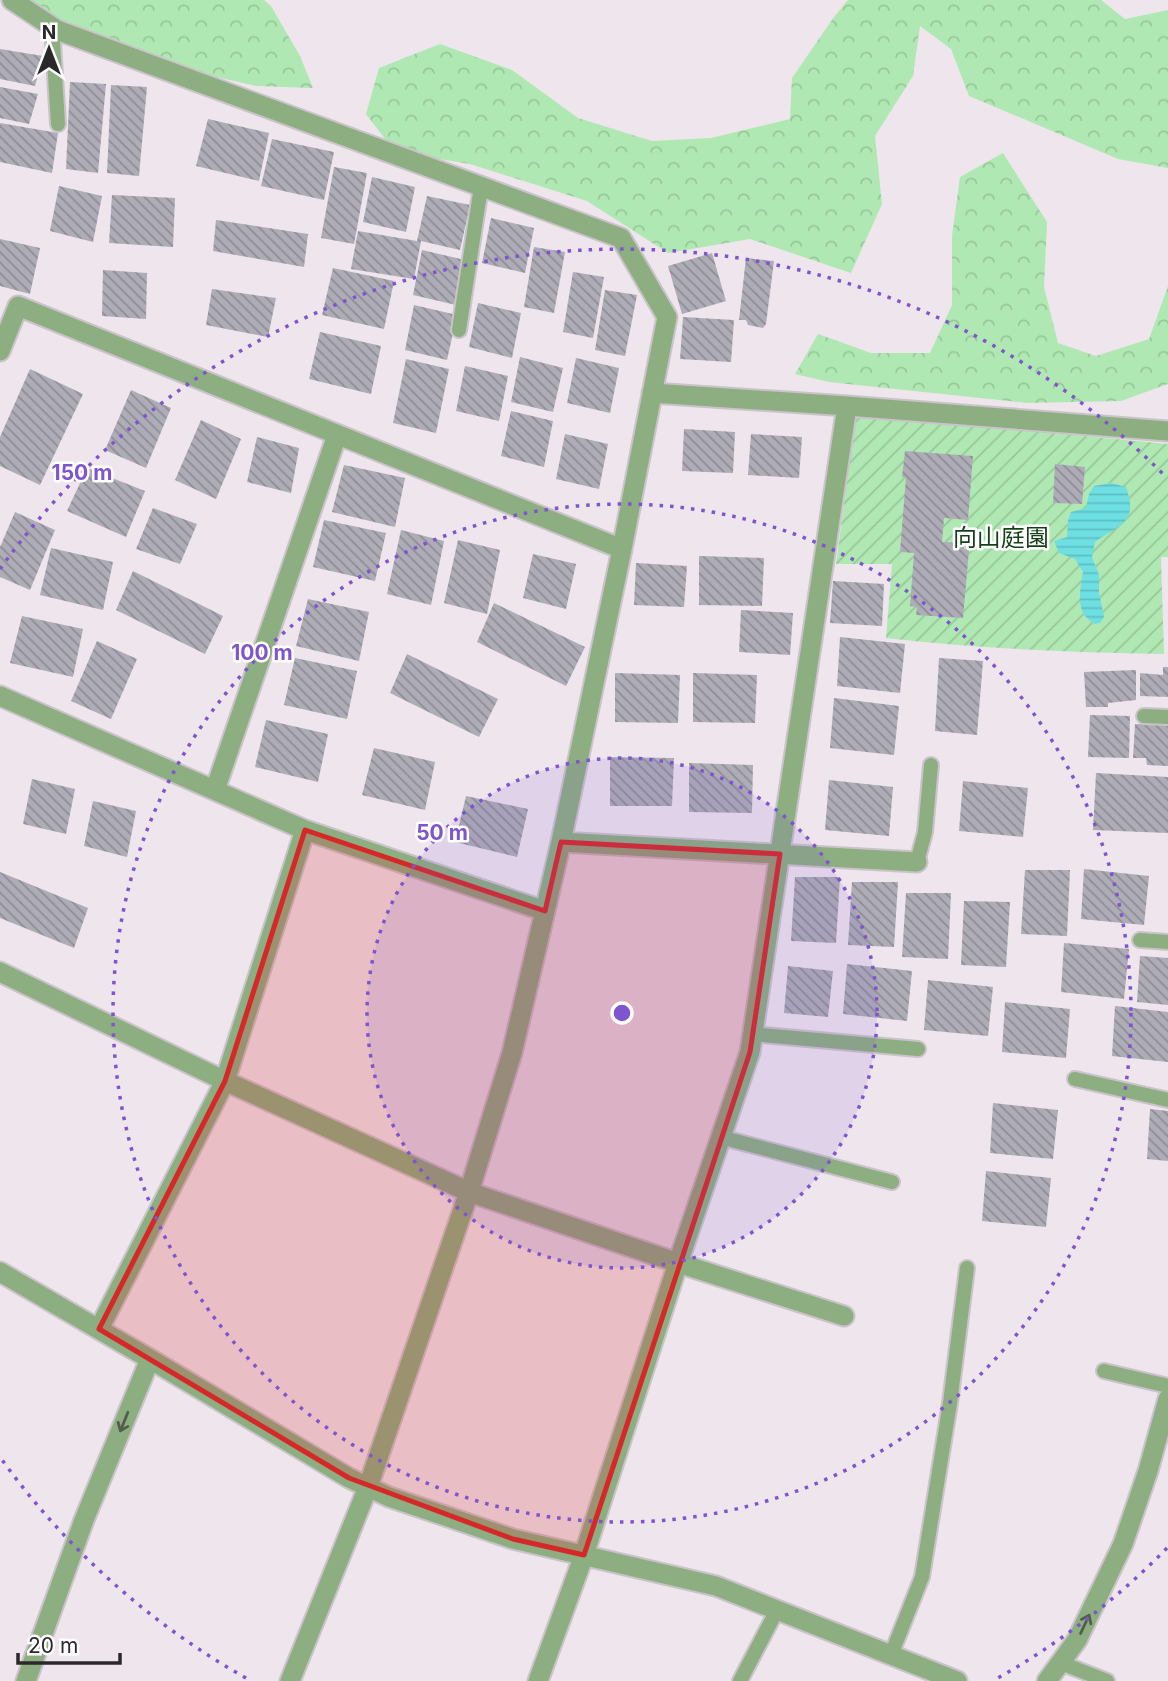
<svg xmlns="http://www.w3.org/2000/svg" width="1168" height="1681" viewBox="0 0 1168 1681" font-family="Inter,'Noto Sans JP',sans-serif">
  <style>
    .forest { fill: url(#forest-crowns) }
    .garden { fill: url(#garden-furrows) }
    .water { fill: url(#water-rules) }
    .building { fill: url(#building-back-hatch) }
    .lines { fill: none; stroke-linecap: round; stroke-linejoin: round }
    .service-casing { stroke: #cbc3ca; stroke-width: 18 }
    .minor-casing { stroke: #cbc3ca; stroke-width: 23 }
    .service { stroke: #8cae81; stroke-width: 14 }
    .minor { stroke: #8cae81; stroke-width: 19 }
    .oneway { stroke: #525e4d }
    .marked { fill: #d62828; fill-opacity: 0.2; stroke: #d62828; stroke-width: 5; stroke-linejoin: round }
    .ring { fill: none; stroke: #7e55cf; stroke-width: 3.5; stroke-dasharray: 3.5 7 }
    .labels { text-anchor: middle; stroke-width: 5; stroke-linejoin: round; paint-order: stroke }
    .park-label { font-size: 24px; fill: #143f19; stroke: #fff }
    .centre { fill: #7e55cf; stroke: #fff; stroke-width: 3.5 }
    .ring-label { font-size: 21px; text-anchor: middle; font-weight: bold; fill: #7e55cf; stroke: #fff; stroke-width: 5; stroke-linejoin: round; paint-order: stroke }
  </style>
  <defs>
    <pattern id="forest-crowns" width="20" height="18" patternUnits="userSpaceOnUse" patternTransform="scale(1.75)"><rect width="20" height="18" fill="#b0e8b3"/><path d="M2 6a3 3 0 1 1 6 0M12 15a3 3 0 1 1 6 0" fill="none" stroke="#98c79a"/></pattern>
    <pattern id="garden-furrows" width="10" height="10" patternUnits="userSpaceOnUse" patternTransform="scale(1.75)"><rect width="10" height="10" fill="#b0e8b3"/><path d="M-1 1l2-2M0 10L10 0M9 11l2-2" fill="none" stroke="#98c79a"/></pattern>
    <pattern id="water-rules" width="6" height="5" patternUnits="userSpaceOnUse" patternTransform="scale(1.75)"><rect width="6" height="5" fill="#6edfe3"/><path d="M0 2.5h6" fill="none" stroke="#5fbfc3"/></pattern>
    <pattern id="building-back-hatch" width="6" height="6" patternUnits="userSpaceOnUse" patternTransform="scale(1.75)"><rect width="6" height="6" fill="#aeadb7"/><path d="M-1 5l2 2M0 0l6 6M5-1l2 2" fill="none" stroke="#8e8d95"/></pattern>
  </defs>
  <rect width="100%" height="100%" fill="#eee5ed"/>
  <!-- forest -->
  <path class="forest" d="M 12,0 L 264,0 L 271,6 L 300,56 L 313,88 L 256,86 L 182,69 L 113,48 Z
    M 848,0 L 1101,0 L 1125,19 L 1168,10 L 1168,168 L 1118,159 L 969,96 L 951,49 L 920,26 L 913,76 L 875,136 L 882,204 L 851,273 L 750,239 L 668,253 L 587,201 L 470,164 L 395,152 L 366,114 L 379,68 L 440,44 L 512,70 L 578,118 L 652,141 L 711,138 L 790,119 L 792,78 L 834,17 Z
    M 1003,153 L 1047,222 L 1044,287 L 1058,343 L 1096,356 L 1149,339 L 1168,286 L 1168,384 L 1121,401 L 1028,403 L 829,382 L 795,374 L 818,334 L 871,353 L 930,353 L 952,305 L 952,236 L 960,177 Z"/>
  <!-- garden -->
  <path class="garden" d="M 856,414 L 1168,444 L 1168,557 L 1161,557 L 1164,654 C 1072,652 978,649 886,638 L 892,564 L 836,564 Z"/>
  <!-- water -->
  <path class="water" d="M 1111,483 L 1126,487 C 1139,523 1120,524 1095,542 L 1092,557 L 1099,575 L 1099,592 L 1104,617 L 1100,623 L 1095,624 C 1074,613 1080,591 1083,572 L 1075,559 L 1059,553 L 1054,541 L 1067,537 L 1068,520 L 1071,512 L 1086,508 L 1089,494 L 1094,486 Z"/>
  <!-- building -->
  <path class="building" d="M 0,49 L 43,56 L 35,86 L 0,79 Z
    M 70,82 L 106,84 L 98,173 L 66,169 Z
    M 111,85 L 147,87 L 139,176 L 107,173 Z
    M 0,87 L 38,94 L 29,124 L 0,118 Z
    M 208,119 L 269,133 L 259,181 L 196,166 Z
    M 0,123 L 58,133 L 52,173 L 0,162 Z
    M 272,139 L 334,152 L 324,200 L 261,186 Z
    M 334,167 L 367,173 L 354,244 L 321,238 Z
    M 372,177 L 415,187 L 406,232 L 363,222 Z
    M 59,186 L 102,196 L 93,242 L 50,231 Z
    M 112,195 L 175,198 L 173,247 L 109,243 Z
    M 427,196 L 470,205 L 460,250 L 421,241 L 414,279 L 351,269 L 358,231 L 417,241 Z
    M 491,218 L 534,228 L 525,273 L 482,263 Z
    M 216,220 L 308,234 L 304,267 L 213,251 Z
    M 0,239 L 40,248 L 30,294 L 0,286 Z
    M 534,247 L 565,252 L 554,313 L 524,307 Z
    M 422,250 L 465,260 L 456,305 L 413,295 Z
    M 712,253 L 726,301 L 682,314 L 668,266 Z
    M 746,258 L 774,261 L 766,324 L 763,328 L 748,325 L 746,320 L 739,320 Z
    M 333,268 L 394,281 L 384,329 L 322,315 Z
    M 103,270 L 147,273 L 146,319 L 102,316 Z
    M 573,272 L 604,277 L 593,338 L 563,332 Z
    M 212,289 L 276,298 L 268,337 L 206,325 Z
    M 605,290 L 637,295 L 625,356 L 595,350 Z
    M 478,303 L 521,313 L 512,358 L 469,347 Z
    M 414,305 L 457,315 L 447,360 L 405,350 Z
    M 683,317 L 734,320 L 731,362 L 680,359 Z
    M 320,332 L 381,346 L 371,394 L 309,379 Z
    M 520,357 L 563,368 L 553,412 L 511,402 Z
    M 576,358 L 619,368 L 610,413 L 567,403 Z
    M 406,359 L 449,369 L 436,433 L 393,423 Z
    M 465,366 L 508,376 L 499,421 L 456,411 Z
    M 30,369 L 83,394 L 40,485 L 0,466 L 0,437 Z
    M 131,390 L 171,408 L 146,468 L 105,450 Z
    M 511,411 L 553,421 L 544,467 L 501,456 Z
    M 201,420 L 241,439 L 216,499 L 175,480 Z
    M 684,429 L 735,432 L 733,473 L 682,471 Z
    M 565,434 L 608,444 L 599,489 L 556,479 Z
    M 751,434 L 802,437 L 799,478 L 748,475 Z
    M 257,437 L 299,448 L 291,493 L 247,482 Z
    M 905,451 L 973,456 L 968,520 L 944,518 L 942,542 L 964,543 L 964,549 L 969,550 L 963,618 L 916,615 L 917,607 L 910,606 L 914,553 L 900,552 L 906,477 L 902,477 Z
    M 1055,464 L 1085,467 L 1082,504 L 1053,503 Z
    M 344,465 L 405,478 L 395,527 L 332,512 Z
    M 87,468 L 145,491 L 126,537 L 67,511 Z
    M 153,508 L 197,524 L 180,564 L 136,549 Z
    M 15,512 L 55,530 L 30,590 L 0,577 L 0,547 Z
    M 324,520 L 386,533 L 375,581 L 313,567 Z
    M 401,530 L 444,541 L 431,605 L 387,594 Z
    M 458,540 L 500,550 L 487,614 L 444,603 Z
    M 51,548 L 113,562 L 103,610 L 40,595 Z
    M 533,554 L 576,564 L 566,609 L 523,598 Z
    M 699,556 L 764,558 L 762,606 L 699,605 Z
    M 636,563 L 687,566 L 684,607 L 634,605 Z
    M 133,571 L 223,616 L 205,654 L 116,610 Z
    M 833,581 L 884,584 L 882,626 L 830,623 Z
    M 308,599 L 369,612 L 359,661 L 296,646 Z
    M 494,603 L 585,647 L 566,686 L 477,642 Z
    M 741,610 L 793,613 L 790,655 L 739,652 Z
    M 22,616 L 83,629 L 73,677 L 10,663 Z
    M 840,637 L 905,644 L 900,693 L 837,686 Z
    M 97,641 L 137,659 L 111,719 L 71,701 Z
    M 407,654 L 498,699 L 479,737 L 390,693 Z
    M 295,658 L 357,671 L 347,719 L 284,705 Z
    M 939,658 L 983,661 L 977,735 L 935,731 Z
    M 1163,667 L 1168,667 L 1168,697 L 1140,696 L 1140,673 L 1163,675 Z
    M 1136,670 L 1136,700 L 1108,703 L 1108,707 L 1086,707 L 1084,672 Z
    M 615,673 L 680,675 L 678,723 L 615,722 Z
    M 693,673 L 757,675 L 755,723 L 693,722 Z
    M 834,698 L 899,706 L 894,755 L 830,748 Z
    M 1090,715 L 1130,716 L 1129,758 L 1088,757 Z
    M 266,720 L 328,734 L 318,782 L 255,767 Z
    M 1135,724 L 1168,725 L 1168,766 L 1147,765 L 1146,758 L 1133,758 Z
    M 374,748 L 435,762 L 425,810 L 362,795 Z
    M 610,757 L 674,758 L 672,806 L 610,806 Z
    M 689,763 L 753,765 L 752,813 L 689,812 Z
    M 1096,773 L 1168,777 L 1168,833 L 1093,830 Z
    M 32,779 L 75,789 L 66,834 L 23,824 Z
    M 829,780 L 893,787 L 889,836 L 825,830 Z
    M 963,781 L 1028,788 L 1023,837 L 959,831 Z
    M 466,796 L 528,809 L 517,857 L 455,842 Z
    M 93,801 L 136,811 L 127,857 L 84,846 Z
    M 1084,869 L 1149,876 L 1144,925 L 1081,919 Z
    M 1025,870 L 1070,870 L 1067,936 L 1021,934 Z
    M 0,872 L 88,908 L 74,948 L 0,918 Z
    M 795,877 L 840,877 L 836,943 L 791,941 Z
    M 852,882 L 898,882 L 894,947 L 848,945 Z
    M 906,893 L 951,893 L 948,959 L 902,957 Z
    M 964,901 L 1010,902 L 1006,967 L 961,965 Z
    M 1064,943 L 1129,949 L 1124,999 L 1061,992 Z
    M 1140,956 L 1168,958 L 1168,1005 L 1137,1002 Z
    M 847,964 L 912,971 L 907,1021 L 843,1014 Z
    M 788,966 L 833,971 L 828,1017 L 784,1013 Z
    M 928,980 L 993,987 L 988,1036 L 924,1030 Z
    M 1005,1002 L 1070,1009 L 1066,1058 L 1002,1052 Z
    M 1115,1006 L 1168,1012 L 1168,1062 L 1112,1056 Z
    M 993,1103 L 1058,1110 L 1053,1159 L 990,1153 Z
    M 1150,1109 L 1168,1111 L 1168,1161 L 1147,1159 Z
    M 986,1171 L 1051,1178 L 1046,1227 L 982,1221 Z"/>
  <g class="lines">
    <!-- service casing -->
    <g class="service-casing">
      <path id="service" d="M 52,27 L 58,124
        M 459,330 L 481,187
        M 1144,716 L 1168,717
        M 917,862 L 925,832 L 931,765
        M 1140,940 L 1168,942
        M 752,1034 L 918,1049
        M 1075,1079 L 1168,1100
        M 720,1137 L 892,1182
        M 1104,1371 L 1168,1386
        M 891,1655 L 922,1577 L 950,1403 L 967,1268
        M 1061,1663 L 1107,1681
        M 740,1681 L 777,1610"/>
    </g>
    <!-- minor casing -->
    <g class="minor-casing">
      <path id="minor" d="M 12,0 L 57,30 L 621,238 L 667,317 L 622,549 L 561,842 L 512,1053 L 469,1192 L 368,1487 L 290,1681
        M 0,351 L 18,306 L 622,549
        M 652,393 L 847,406 L 1168,431
        M 0,696 L 305,830 L 545,911
        M 215,790 L 337,435
        M 561,842 L 917,862
        M 0,972 L 225,1081 L 469,1192 L 678,1263 L 844,1316
        M 0,1272 L 150,1359 L 349,1478 L 389,1497 L 513,1539 L 716,1586 L 957,1681
        M 99,1329 L 225,1081 L 305,830
        M 26,1681 L 84,1520 L 150,1359
        M 538,1681 L 584,1555 L 678,1263 L 750,1052 L 847,406
        M 1047,1681 L 1077,1640 L 1123,1544 L 1148,1471 L 1168,1399"/>
    </g>
    <!-- service -->
    <use href="#service" class="service"/>
    <!-- minor -->
    <use href="#minor" class="minor"/>
  </g>
  <!-- one-way arrows -->
  <defs><path id="oneway-shaft" d="M-6 0H5M1.5-3L5.5 0L1.5 3" fill="none" stroke-width="1.6" stroke-linecap="round" stroke-linejoin="round" transform="scale(1.75)"/></defs>
  <g class="oneway">
    <use href="#oneway-shaft" transform="translate(124 1422) rotate(112)"/>
    <use href="#oneway-shaft" transform="translate(1085 1624) rotate(-65)"/>
  </g>
  <!-- marked area -->
  <path class="marked" d="M 305,830 L 545,911 L 561,842 L 780,854 L 750,1052 L 584,1555 L 513,1539 L 349,1478 L 99,1329 L 225,1081 Z"/>
  <!-- distance rings -->
  <circle cx="622" cy="1013" r="255" fill="#7e55cf" fill-opacity=".12"/>
  <g class="ring">
    <circle cx="622" cy="1013" r="255"/>
    <circle cx="622" cy="1013" r="509"/>
    <path d="M1167 1548A764 764 0 0 1 998 1678M246 1678A764 764 0 0 1 0 1457M0 569A764 764 0 0 1 1167 478"/>
  </g>
  <g class="labels">
    <!-- park labels -->
    <g class="park-label">
      <text x="1001" y="546">向山庭園</text>
    </g>
  </g>
  <circle cx="622" cy="1013" r="10" class="centre"/>
  <g class="ring-label">
    <text x="82" y="480">150 m</text>
    <text x="262" y="660">100 m</text>
    <text x="442" y="840">50 m</text>
  </g>
  <!-- north arrow -->
  <g transform="translate(49 49)" stroke="#ffffff" stroke-width="5" paint-order="stroke">
  <path d="M0-5L12 26L0 18L-12 26Z" fill="#2b282b"/>
  <text y="-10" font-size="19" font-weight="bold" text-anchor="middle" fill="#2b282b">N</text>
  </g>
  <!-- scale -->
  <path d="M18 1653v10h102v-10" fill="none" stroke="#2b282b" stroke-width="3.5"/>
  <text x="28" y="1653" font-size="21" fill="#2b282b" stroke="#ffffff" stroke-width="5" paint-order="stroke">20 m</text>
</svg>
